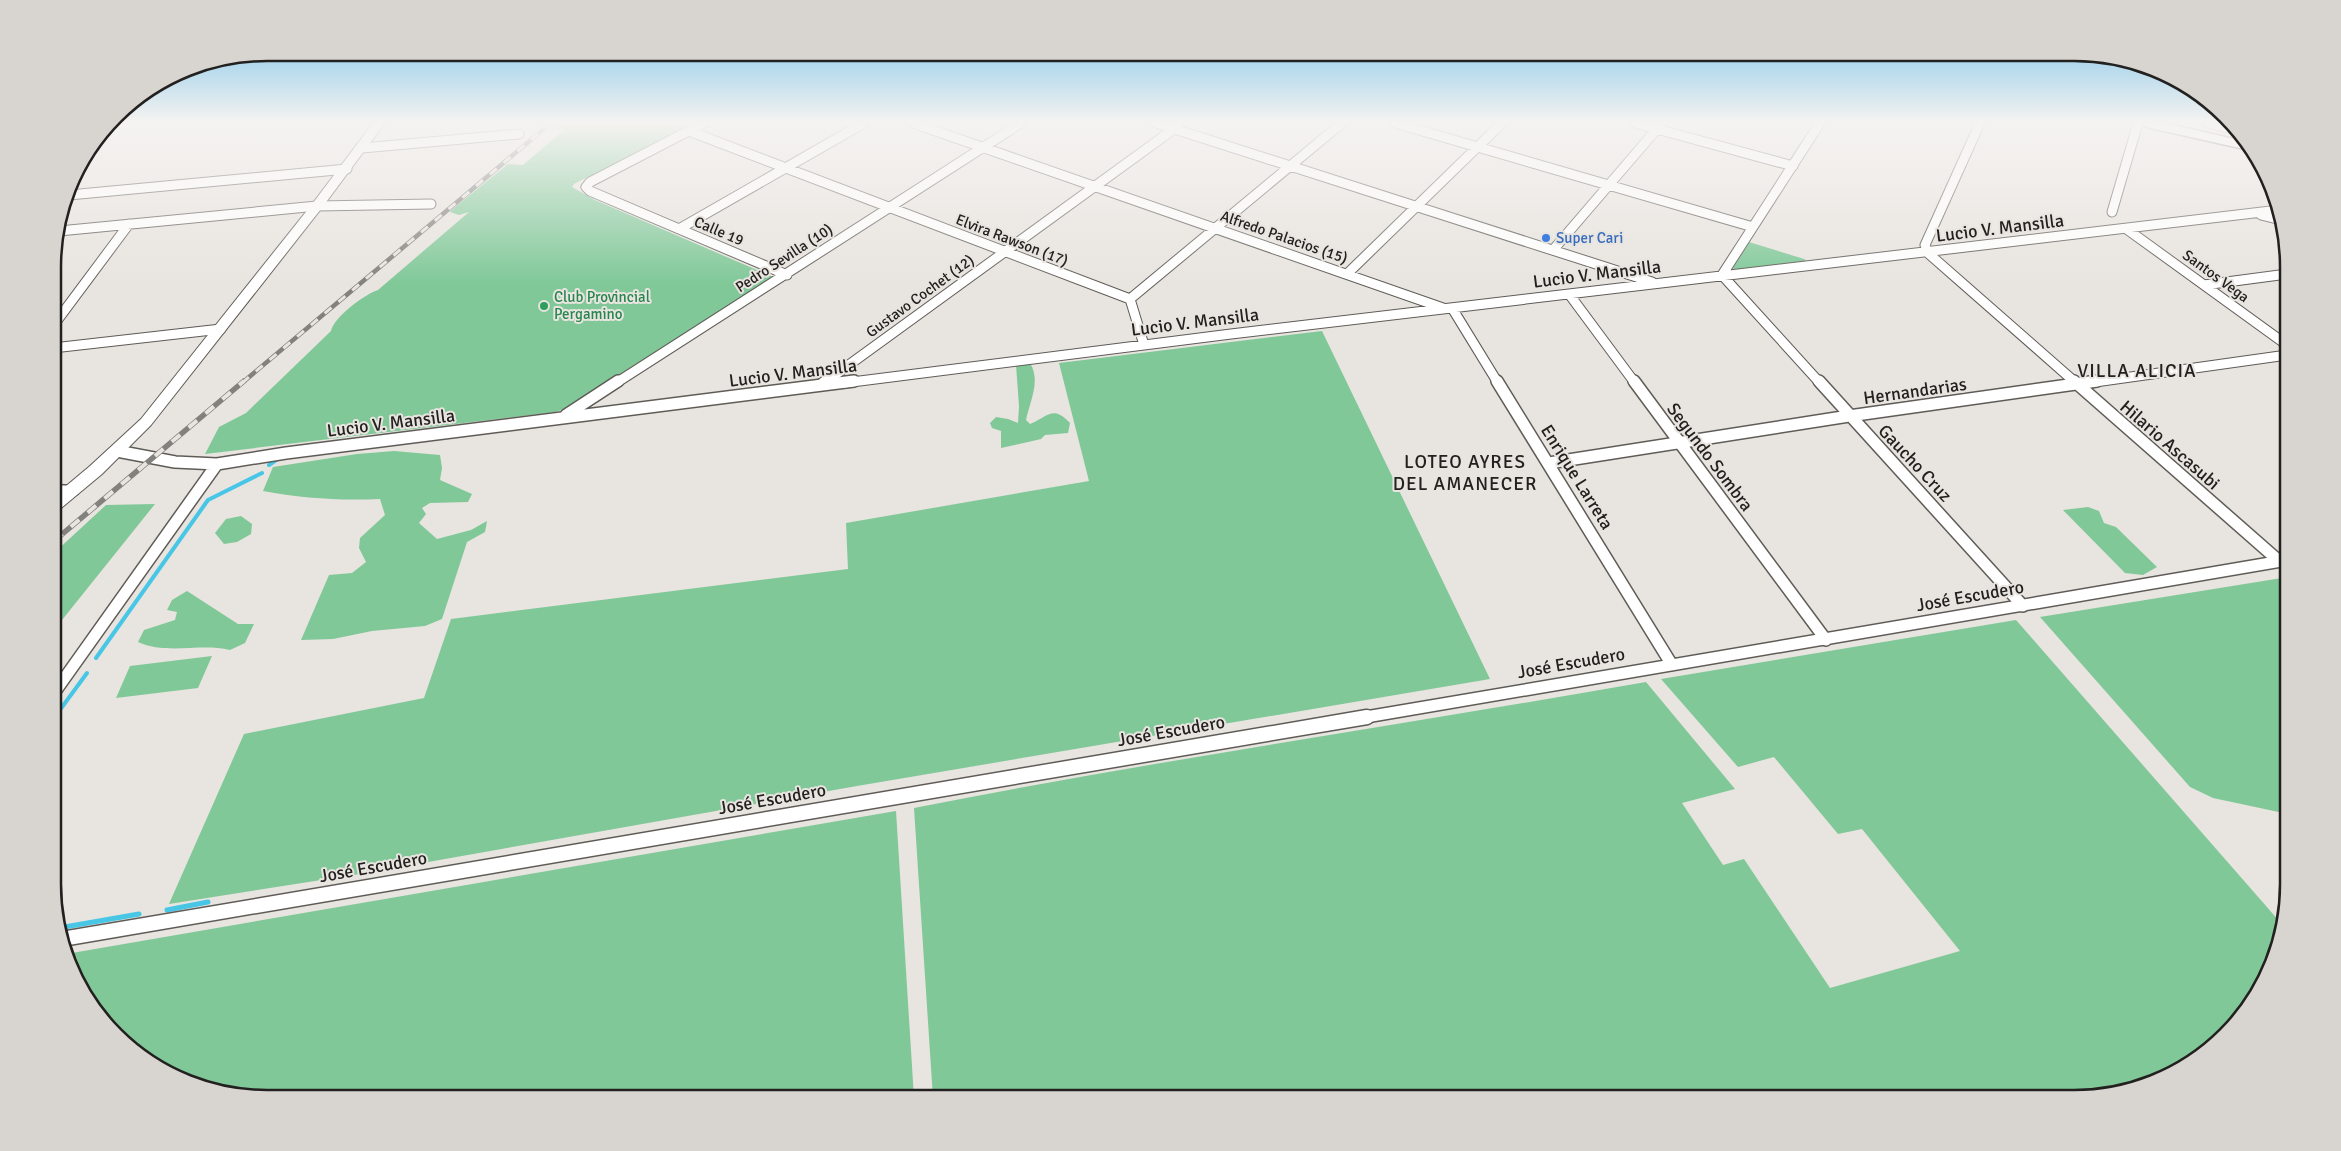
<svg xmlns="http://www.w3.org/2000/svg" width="2341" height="1151" viewBox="0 0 2341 1151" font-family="Signika,sans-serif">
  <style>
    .green { fill: #80c898 }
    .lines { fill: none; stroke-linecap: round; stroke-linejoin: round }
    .stream-far1 { stroke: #48c6e5; stroke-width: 4 }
    .stream { stroke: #48c6e5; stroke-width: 5 }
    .street-far2-casing { stroke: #5f5b57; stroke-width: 11 }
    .street-far1-casing { stroke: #5f5b57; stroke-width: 14 }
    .street-casing { stroke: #5f5b57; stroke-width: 17 }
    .secondary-casing { stroke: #5f5b57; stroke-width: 3 }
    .primary-casing { stroke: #5f5b57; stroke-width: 2 }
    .highway-casing { stroke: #5f5b57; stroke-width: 3 }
    .street-far2 { stroke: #fff; stroke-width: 9 }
    .street-far1 { stroke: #fff; stroke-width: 11 }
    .street { stroke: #fff; stroke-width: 14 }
    .secondary { fill: #fff; fill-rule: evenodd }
    .primary { fill: #fff; fill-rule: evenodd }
    .highway { fill: #fff; fill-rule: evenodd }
    .rail-far1-casing { stroke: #83817d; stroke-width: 4.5 }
    .rail-casing { stroke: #83817d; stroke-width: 5.5 }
    .rail-far1 { stroke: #e8e4df; stroke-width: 3; stroke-dasharray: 9; stroke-linecap: butt }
    .rail { stroke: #e8e4df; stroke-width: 4; stroke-dasharray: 11; stroke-linecap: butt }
    .shop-dot { fill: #3f7fe0; stroke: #e8e4df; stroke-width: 2 }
    .leisure-dot { fill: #2e9e5b; stroke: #e8e4df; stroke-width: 2 }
    .labels { text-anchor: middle; stroke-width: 4; stroke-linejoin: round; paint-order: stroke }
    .far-street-label { font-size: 15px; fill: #22211f; stroke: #e8e4df }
    .far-shop-label { font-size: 15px; fill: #366cbe; stroke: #e8e4df; text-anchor: start }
    .far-leisure-label { font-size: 15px; fill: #27864d; stroke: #e8e4df; text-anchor: start }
    .street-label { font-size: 18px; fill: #22211f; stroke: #e8e4df }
    .neighbourhood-label { font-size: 19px; letter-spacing: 1px; fill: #22211f; stroke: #e8e4df }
    .rim { fill: none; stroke: #22211f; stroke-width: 2.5 }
  </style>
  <rect width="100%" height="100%" fill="#e8e4df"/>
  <!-- green -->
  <path class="green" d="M 553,123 L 692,123 L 574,184 L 572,187 L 595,200 L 773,277 L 565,409 L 555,412 L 205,454 L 219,427 L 246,413 L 331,331 C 334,317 365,294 378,290 L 469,212 L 459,215 L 450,212 L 454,208 L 508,164 L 523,165 L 565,129 L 549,129 Z
    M 1749,242 L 1804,259 L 1809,263 L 1735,271 L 1733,268 Z
    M 1322,331 L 1490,679 L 857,786 L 366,873 L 169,904 L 244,734 L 424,698 L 451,619 L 848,569 L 846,523 L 1089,481 L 1059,363 Z
    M 1030,363 C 1041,381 1030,401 1026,420 L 1030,424 C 1049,416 1053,405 1070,423 L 1068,433 L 1045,435 L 1041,439 L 1001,448 L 1001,431 L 992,428 L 990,423 L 996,417 L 1008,419 L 1018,423 L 1019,406 L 1016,365 Z
    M 394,451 L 440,455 L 442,468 L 440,480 L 472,494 L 468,502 L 430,503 L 422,508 L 426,514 L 419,523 L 437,539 L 471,530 L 487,521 L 485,532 L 467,542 L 442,619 L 425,626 L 372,631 L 333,639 L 301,640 L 329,575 L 352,573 L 366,562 L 359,548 L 360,538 L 385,515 L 380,499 C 340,501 301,498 263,491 L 273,467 L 357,454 Z
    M 155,504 L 54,630 L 54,553 L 106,505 Z
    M 2088,507 L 2099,511 L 2104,523 L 2116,527 L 2157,567 L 2143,575 L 2125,573 L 2063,510 Z
    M 241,516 L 252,524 L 251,534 L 237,542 L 224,544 L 215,533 L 226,519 Z
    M 2288,577 L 2288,814 L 2213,798 L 2190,787 L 2040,617 Z
    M 187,591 L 238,624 L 254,624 L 245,643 L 230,650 C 200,643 166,655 138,642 L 144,630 L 175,620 L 177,612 L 167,610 L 172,600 Z
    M 2016,620 L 2280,922 L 2267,979 L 2235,1025 L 2193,1062 L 2143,1087 L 2088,1098 L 933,1098 L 914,808 C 1157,760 1402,725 1646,682 L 1735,789 L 1682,803 L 1723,865 L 1744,859 L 1830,988 L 1960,951 L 1862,829 L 1838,834 L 1774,757 L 1738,767 L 1661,679 Z
    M 212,656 L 198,688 L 116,698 L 130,666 Z
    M 896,811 L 914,1098 L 267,1098 L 172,1077 L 97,1014 L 69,966 L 66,954 Z"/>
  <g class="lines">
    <!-- stream-far1 -->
    <path class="stream-far1" d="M 269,465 L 279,458
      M 96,658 L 208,500 L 262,473
      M 54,718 L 87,673"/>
    <!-- stream -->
    <path class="stream" d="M 167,910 L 208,902
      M 59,928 L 139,914"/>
    <!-- street-far2 casing -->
    <g class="street-far2-casing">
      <path id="street-far2" d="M 704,123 L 590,182 L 586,187 L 590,191 L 787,275
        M 913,123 L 1443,308
        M 1156,123 L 1652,282
        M 1395,123 L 1753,227
        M 1635,123 L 1793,166
        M 1980,123 L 1925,245 L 1928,253 L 2076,383
        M 2208,123 L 2236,130
        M 689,131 L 1130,299
        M 362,148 L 519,134
        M 69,195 L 347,169
        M 2112,212 L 2138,123
        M 2261,215 L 2281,220
        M 679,229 L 864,123
        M 2128,230 L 2287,345
        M 59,231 L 317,206 L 431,204
        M 1553,250 L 1662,123
        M 1347,274 L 1502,123
        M 2204,285 L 2287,274
        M 1569,294 L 1635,383
        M 1130,299 L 1342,123
        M 1130,299 L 1144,345
        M 1452,308 L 1498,383
        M 53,326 L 129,224
        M 53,348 L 221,329
        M 616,383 L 1021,123
        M 824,383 L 1178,126
        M 844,383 L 1231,334 L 2279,210
        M 1820,383 L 1722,275 L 1820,123
        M 2088,383 L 2287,355"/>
    </g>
    <!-- street-far1 casing -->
    <g class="street-far1-casing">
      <path id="street-far1" d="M 1497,381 L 1672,665
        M 1634,381 L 1826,640
        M 1819,381 L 2023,606
        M 2074,381 L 2279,561
        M 821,385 L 826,381
        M 566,415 L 618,381
        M 117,451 L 175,462 L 217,464 L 286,453 L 854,381
        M 1549,463 L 1849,416 L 2097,381
        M 54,693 L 217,464
        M 1360,718 L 2288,560"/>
    </g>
    <!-- street casing -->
    <g class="street-casing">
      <path id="street" d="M 62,939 L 1367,717"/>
    </g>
    <!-- secondary casing -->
    <g class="secondary-casing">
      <path id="secondary" d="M 53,485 L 77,486 L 80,490 L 77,494 L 53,495 Z"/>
    </g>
    <!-- primary casing -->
    <g class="primary-casing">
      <path id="primary" d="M 373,123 L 385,123 L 321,209 L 151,425 L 102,474 L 60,509 L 54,511 L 53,497 L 90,466 L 141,419 L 313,203 Z"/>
    </g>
    <!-- highway casing -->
    <g class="highway-casing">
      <path id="highway" d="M 2139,123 L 2165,123 L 2247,142 L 2253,151 L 2146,127 Z"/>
    </g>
    <!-- street-far2 -->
    <use href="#street-far2" class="street-far2"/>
    <!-- street-far1 -->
    <use href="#street-far1" class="street-far1"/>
    <!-- street -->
    <use href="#street" class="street"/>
    <!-- secondary -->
    <use href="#secondary" class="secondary"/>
    <!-- primary -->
    <use href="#primary" class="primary"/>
    <!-- highway -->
    <use href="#highway" class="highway"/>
    <!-- rail-far1 casing -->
    <g class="rail-far1-casing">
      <path id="rail-far1" d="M 242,383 L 551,123"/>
    </g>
    <!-- rail casing -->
    <g class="rail-casing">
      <path id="rail" d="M 54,541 L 244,381"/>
    </g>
    <!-- rail-far1 -->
    <use href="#rail-far1" class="rail-far1"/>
    <!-- rail -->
    <use href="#rail" class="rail"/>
  </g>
  <!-- sky -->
  <linearGradient id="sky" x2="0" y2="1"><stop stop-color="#68bbe7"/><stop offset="0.43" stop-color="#f5f3f1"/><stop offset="1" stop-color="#f5f3f1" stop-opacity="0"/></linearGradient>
  <rect width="2341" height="284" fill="url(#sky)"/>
  <!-- markers -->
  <circle class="shop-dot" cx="1546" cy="238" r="5"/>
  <circle class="leisure-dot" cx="544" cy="306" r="5"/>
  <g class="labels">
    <!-- far-street labels -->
    <g class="far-street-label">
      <text transform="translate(719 231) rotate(23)" y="5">Calle 19</text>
      <text transform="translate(1284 237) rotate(19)" y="5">Alfredo Palacios (15)</text>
      <text transform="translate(1012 240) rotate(21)" y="5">Elvira Rawson (17)</text>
      <text transform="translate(784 258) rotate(-33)" y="5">Pedro Sevilla (10)</text>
      <text transform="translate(2216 276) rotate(36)" y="5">Santos Vega</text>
      <text transform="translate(920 296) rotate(-36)" y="5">Gustavo Cochet (12)</text>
    </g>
    <!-- far-shop labels -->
    <g class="far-shop-label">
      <text x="1556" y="243">Super Cari</text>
    </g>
    <!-- far-leisure labels -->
    <g class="far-leisure-label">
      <text x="554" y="302">Club Provincial<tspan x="554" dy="17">Pergamino</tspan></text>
    </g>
    <!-- street labels -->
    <g class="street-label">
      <text transform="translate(2000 228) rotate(-7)" y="6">Lucio V. Mansilla</text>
      <text transform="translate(1597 274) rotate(-7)" y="6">Lucio V. Mansilla</text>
      <text transform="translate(1195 322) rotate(-7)" y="6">Lucio V. Mansilla</text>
      <text transform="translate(793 373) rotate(-7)" y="6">Lucio V. Mansilla</text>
      <text transform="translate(1915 391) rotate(-8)" y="6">Hernandarias</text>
      <text transform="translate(391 423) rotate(-7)" y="6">Lucio V. Mansilla</text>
      <text transform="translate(2170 445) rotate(41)" y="6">Hilario Ascasubi</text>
      <text transform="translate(1710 457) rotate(53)" y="6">Segundo Sombra</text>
      <text transform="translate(1915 463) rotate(47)" y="6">Gaucho Cruz</text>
      <text transform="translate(1577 477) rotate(58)" y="6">Enrique Larreta</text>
      <text transform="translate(1970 596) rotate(-10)" y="6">José Escudero</text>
      <text transform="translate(1571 663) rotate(-10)" y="6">José Escudero</text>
      <text transform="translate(1171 731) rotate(-10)" y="6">José Escudero</text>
      <text transform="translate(772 799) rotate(-10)" y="6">José Escudero</text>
      <text transform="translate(373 867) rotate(-10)" y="6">José Escudero</text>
    </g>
    <!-- neighbourhood labels -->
    <g class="neighbourhood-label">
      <text x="2137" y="377">VILLA ALICIA</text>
      <text x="1465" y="468">LOTEO AYRES<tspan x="1465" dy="22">DEL AMANECER</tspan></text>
    </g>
  </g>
  <!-- crop -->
  <path d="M0 0H2341V1151H0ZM267 61H2074A206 206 0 0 1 2280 267V884A206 206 0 0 1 2074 1090H267A206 206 0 0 1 61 884V267A206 206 0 0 1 267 61Z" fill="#d8d4d0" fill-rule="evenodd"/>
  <path class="rim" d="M267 61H2074A206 206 0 0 1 2280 267V884A206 206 0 0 1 2074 1090H267A206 206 0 0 1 61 884V267A206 206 0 0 1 267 61Z"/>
</svg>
